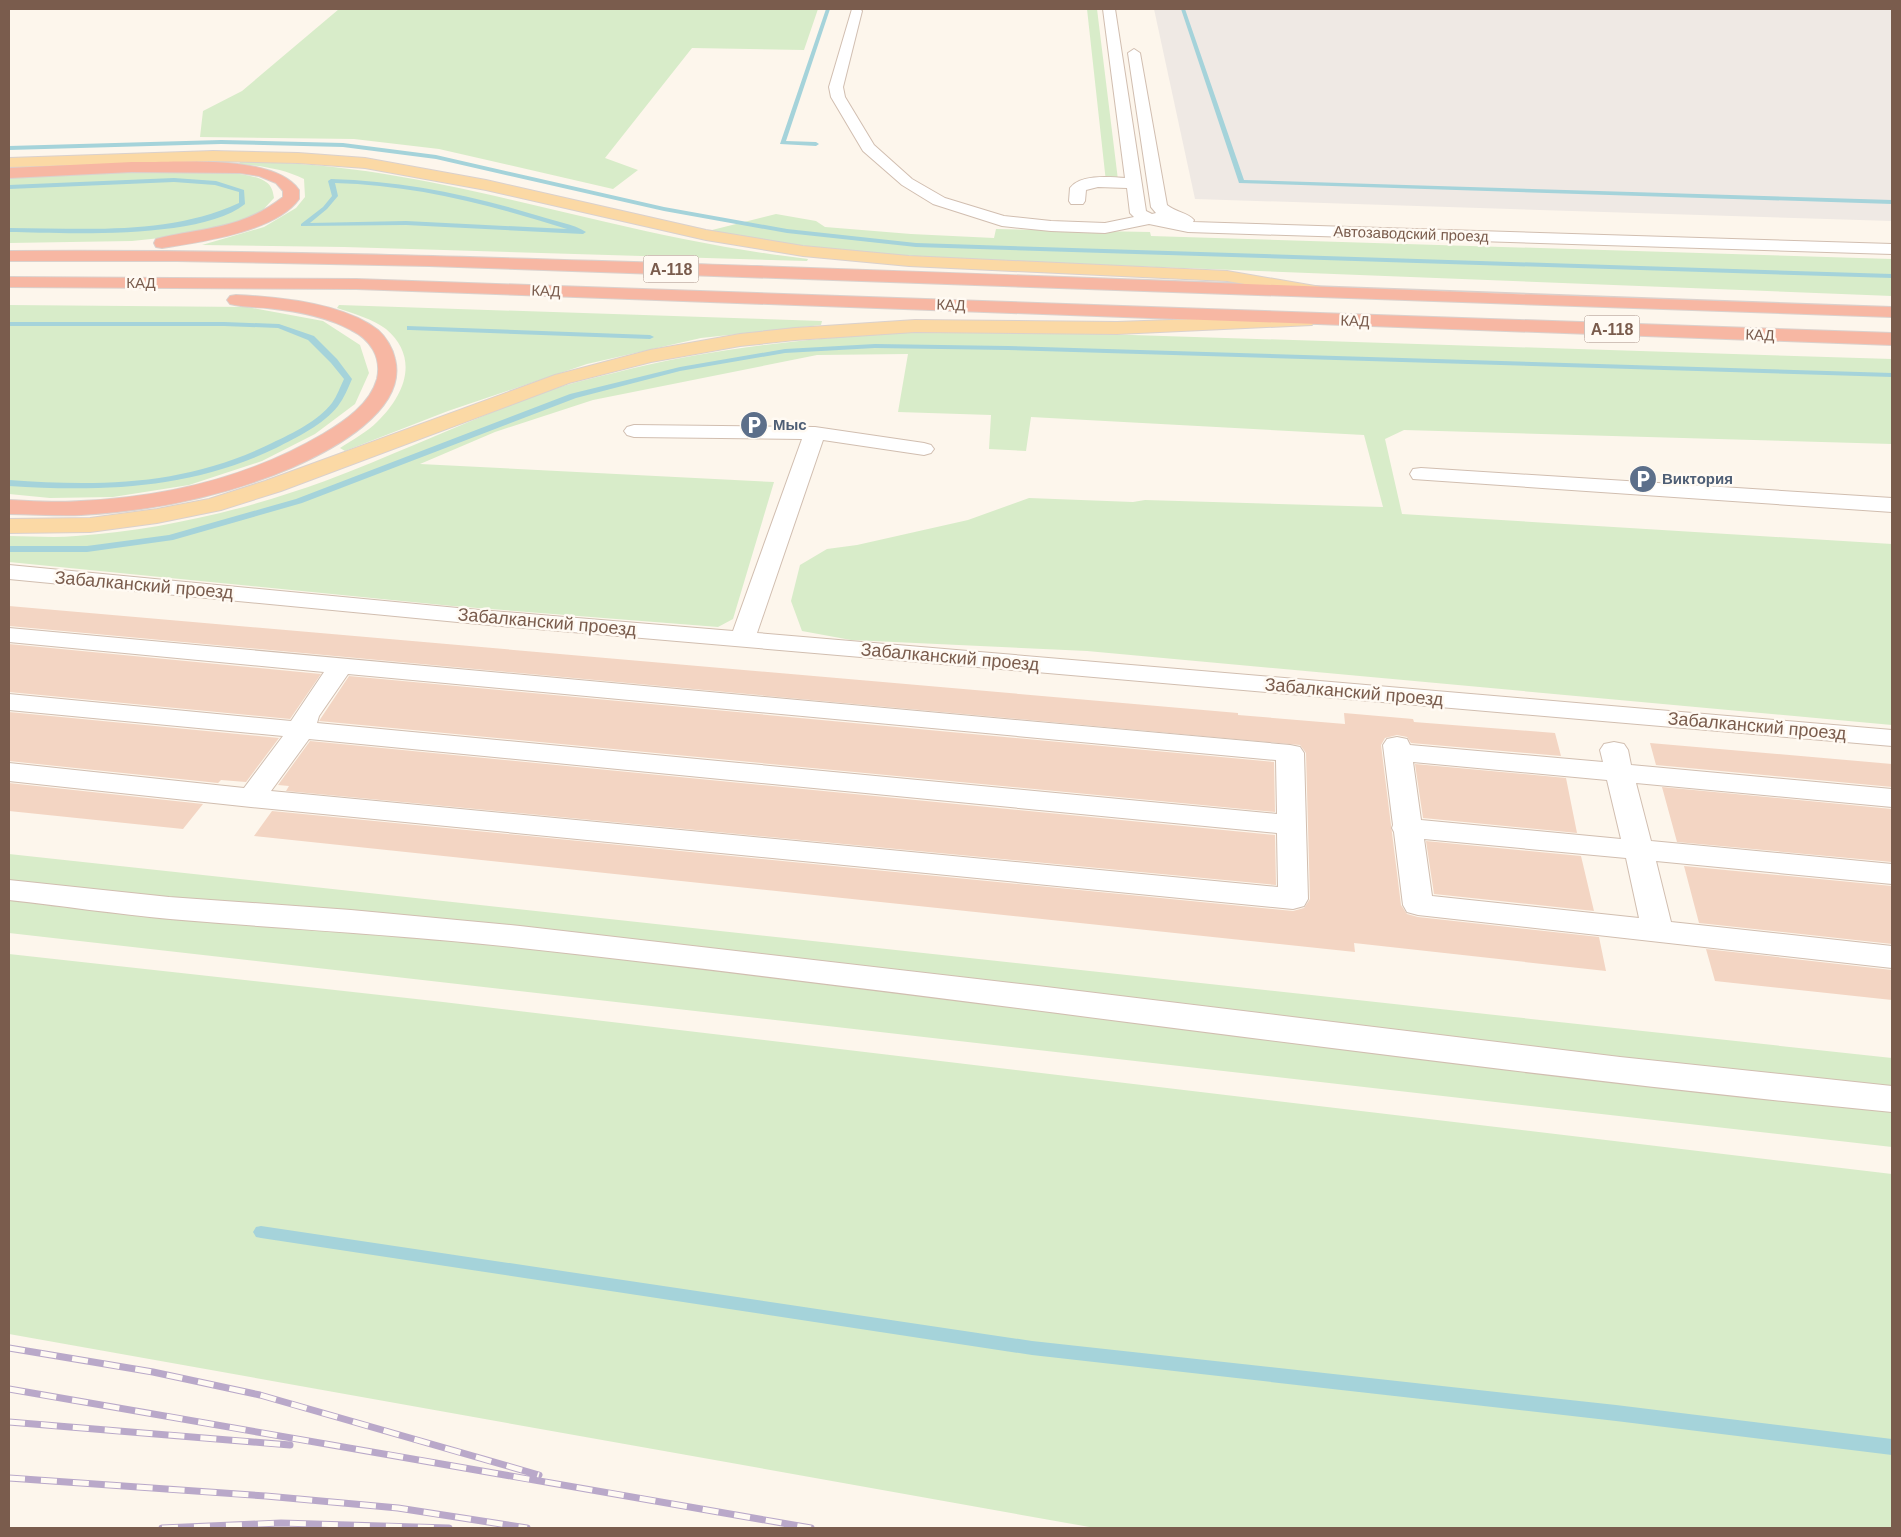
<svg xmlns="http://www.w3.org/2000/svg" width="1901" height="1537" viewBox="0 0 1901 1537" font-family="Arial,sans-serif">
  <style>
    .industrial { fill: #efe9e4 }
    .green { fill: #d8ecc9 }
    .lines { fill: none; stroke-linecap: round; stroke-linejoin: round }
    .stream { fill: #a5d3da; fill-rule: evenodd }
    .building { fill: #f3d5c3 }
    .minor-casing { stroke: #d1beb0; stroke-width: 2 }
    .major-casing { stroke: #dad1cd; stroke-width: 2 }
    .highway-casing { stroke: #dad1cd; stroke-width: 2 }
    .minor { fill: #fff; fill-rule: evenodd }
    .major { fill: #fbd9a5; fill-rule: evenodd }
    .highway { fill: #f7b7a3; fill-rule: evenodd }
    .rail-casing { stroke: #b9a8c9; stroke-width: 7 }
    .rail { stroke: #fffaf3; stroke-width: 5; stroke-dasharray: 16; stroke-linecap: butt }
    .labels { text-anchor: middle; stroke-width: 5; stroke-linejoin: round; paint-order: stroke }
    .far-street-label { font-size: 15px; fill: #7a5c4d; stroke: #fffaf3 }
    .far-service-label { font-size: 15px; font-weight: bold; fill: #4e5e75; stroke: #fffaf3; text-anchor: start }
    .shield { fill: #fffaf3; stroke: #a28b7f; stroke-width: 1 }
    .shield-label { font-size: 16px; font-weight: bold; fill: #7a5c4d }
    .street-label { font-size: 18px; fill: #7a5c4d; stroke: #fffaf3 }
  </style>
  <rect width="100%" height="100%" fill="#fdf6ec"/>
  <!-- industrial -->
  <path class="industrial" d="M 1154,9 L 1892,9 L 1892,221 L 1195,199 Z"/>
  <!-- green -->
  <path class="green" d="M 339,9 L 818,9 L 804,50 L 692,48 L 605,158 L 638,170 L 613,189 L 439,149 L 354,139 L 200,137 L 203,111 L 242,91 Z
    M 1087,9 L 1097,9 L 1118,180 L 1106,182 Z
    M 240,162 C 366,161 485,194 606,222 C 673,238 740,251 808,259 L 807,261 L 344,247 L 202,245 L 264,227 L 296,208 L 305,197 L 304,179 C 284,169 262,166 239,164 Z
    M 143,171 C 169,171 247,168 266,182 C 272,186 273,192 274,198 L 261,212 L 228,226 L 170,237 L 132,241 L 9,243 L 9,177 Z
    M 776,214 L 816,221 L 825,227 L 911,234 L 994,238 L 996,229 L 1150,232 L 1151,236 L 1892,259 L 1892,296 L 955,259 L 831,250 L 708,231 Z
    M 9,305 L 247,307 L 323,321 L 360,345 L 369,373 L 355,404 L 315,434 L 262,461 L 189,485 L 113,497 L 50,498 L 9,494 Z
    M 339,305 L 822,321 L 821,325 L 701,338 L 587,364 L 448,411 L 345,451 L 340,448 C 352,440 367,432 377,422 C 405,395 420,358 386,329 C 373,319 352,313 337,308 Z
    M 939,330 L 1006,331 L 1892,359 L 1892,444 L 1404,430 L 1385,439 L 1402,514 L 1892,544 L 1892,725 L 1087,651 L 851,640 L 802,631 L 791,601 L 800,565 L 827,549 L 857,545 L 968,520 L 1029,498 L 1133,502 L 1145,500 L 1383,507 L 1364,435 L 1031,417 L 1026,451 L 989,449 L 991,415 L 898,412 L 908,354 L 817,355 L 593,400 L 495,432 L 420,464 L 774,482 L 733,619 L 718,627 L 452,606 L 9,562 L 9,536 C 31,536 54,538 76,536 C 161,530 245,510 325,481 C 405,451 482,413 563,386 C 579,381 597,377 614,373 C 722,345 828,337 939,330 Z
    M 9,854 L 1892,1058 L 1892,1147 L 9,933 Z
    M 9,954 L 443,1002 L 1892,1174 L 1892,1528 L 1095,1528 L 9,1334 Z"/>
  <g class="lines">
    <!-- stream -->
    <path class="stream" d="M 826,9 L 830,9 L 786,141 L 816,142 L 819,144 L 816,146 L 780,144 Z
      M 1181,9 L 1185,9 L 1244,180 L 1892,200 L 1892,204 L 1239,183 Z
      M 221,140 L 343,143 L 436,155 L 664,207 L 787,229 L 916,243 L 1892,274 L 1892,278 L 916,247 L 787,233 L 664,211 L 436,159 L 343,147 L 221,144 L 9,150 L 9,146 Z
      M 174,178 L 216,181 L 244,190 L 245,204 C 200,240 66,233 9,232 L 9,228 C 86,228 167,236 239,203 L 239,192 L 215,185 L 174,182 L 9,189 L 9,185 Z
      M 331,179 C 403,181 471,195 539,216 C 554,221 574,224 586,232 L 583,234 L 406,225 L 301,226 L 301,224 L 323,207 L 332,196 L 328,181 ZM 335,183 C 415,185 491,205 567,229 L 406,221 L 310,223 L 327,209 L 338,196 Z
      M 9,322 L 224,322 L 279,324 L 314,336 L 337,359 L 352,379 C 348,388 344,398 338,406 C 323,425 297,437 276,448 C 191,489 101,492 9,486 L 9,480 C 102,487 187,485 272,443 C 293,433 318,421 332,403 C 337,396 340,387 344,379 L 331,363 L 308,340 L 278,328 L 224,326 L 9,326 Z
      M 407,326 L 650,335 L 654,337 L 650,339 L 410,330 L 407,330 Z
      M 875,344 L 1008,346 L 1892,373 L 1892,377 L 1008,350 L 875,348 L 785,353 L 680,371 L 576,398 L 302,503 L 173,540 L 87,552 L 9,552 L 9,546 L 87,546 L 169,535 L 296,499 L 570,394 L 680,367 L 785,349 Z
      M 261,1226 L 1032,1341 L 1616,1405 L 1892,1439 L 1892,1455 L 1616,1421 L 1032,1355 L 261,1238 L 256,1237 L 253,1232 L 256,1227 Z"/>
  </g>
  <!-- building -->
  <path class="building" d="M 9,606 L 1238,713 L 1238,715 L 1345,724 L 1344,713 L 1413,719 L 1414,722 L 1555,733 L 1561,756 L 1411,743 L 1407,737 L 1397,735 L 1385,738 L 1381,745 L 1401,905 L 1407,914 L 1418,917 L 1599,937 L 1606,971 L 1354,943 L 1355,952 L 254,836 L 272,811 L 1293,911 L 1304,908 L 1310,899 L 1306,753 L 1300,745 L 9,626 Z
    M 9,644 L 321,674 L 290,719 L 9,692 Z
    M 349,676 L 1274,762 L 1275,812 L 319,721 Z
    M 9,712 L 279,738 L 246,782 L 221,780 L 218,783 L 9,761 Z
    M 310,741 L 1275,835 L 1276,885 L 286,791 L 289,786 L 278,785 Z
    M 1650,743 L 1892,764 L 1892,787 L 1656,765 Z
    M 1415,764 L 1566,778 L 1577,833 L 1423,818 Z
    M 9,783 L 203,804 L 183,829 L 9,811 Z
    M 1662,787 L 1892,809 L 1892,862 L 1677,842 Z
    M 1426,841 L 1581,856 L 1594,911 L 1434,894 Z
    M 1684,866 L 1892,886 L 1892,944 L 1699,923 Z
    M 1706,949 L 1892,970 L 1892,1000 L 1715,981 Z"/>
  <g class="lines">
    <!-- minor casing -->
    <g class="minor-casing">
      <path id="minor" d="M 852,9 L 860,9 L 862,11 L 843,87 L 845,97 L 874,145 L 912,179 L 945,198 L 1004,216 L 1051,221 L 1105,223 L 1134,217 L 1130,213 L 1127,188 L 1098,187 L 1086,190 L 1085,201 L 1083,204 L 1071,204 L 1069,201 L 1070,188 C 1080,174 1110,177 1125,178 L 1103,9 L 1115,9 L 1146,211 L 1152,214 L 1156,213 L 1151,207 L 1128,53 L 1134,49 L 1140,53 L 1167,205 C 1175,212 1189,213 1194,220 L 1193,222 L 1892,244 L 1892,254 L 1188,232 L 1149,224 L 1105,233 L 1051,231 L 1002,226 L 933,204 L 902,185 L 863,151 L 831,97 L 829,87 Z
        M 634,425 L 815,427 L 924,443 L 931,445 L 934,449 L 931,453 L 924,455 L 823,440 L 757,633 L 1892,730 L 1892,746 L 468,623 L 9,579 L 9,565 L 468,609 L 733,631 L 802,439 L 634,437 L 627,435 L 624,431 L 627,427 Z
        M 1421,468 L 1892,498 L 1892,512 L 1413,479 L 1410,474 L 1413,469 Z
        M 9,628 L 1290,745 L 1300,747 L 1304,753 L 1308,899 L 1304,906 L 1293,909 L 251,807 L 9,781 L 9,763 L 244,788 L 283,736 L 9,710 L 9,694 L 291,721 L 324,672 L 9,642 ZM 348,674 L 1276,760 L 1277,814 L 317,723 L 319,716 ZM 309,739 L 1277,833 L 1278,887 L 271,791 Z
        M 1397,737 L 1407,739 L 1410,745 L 1603,762 L 1600,750 L 1604,744 L 1614,742 L 1624,744 L 1628,750 L 1631,765 L 1892,789 L 1892,807 L 1636,783 L 1651,841 L 1892,864 L 1892,884 L 1656,861 L 1671,922 L 1892,946 L 1892,968 L 1418,915 L 1407,912 L 1403,905 L 1394,832 L 1392,828 L 1393,825 L 1383,745 L 1387,739 ZM 1413,762 L 1607,780 L 1621,839 L 1421,820 ZM 1424,839 L 1626,858 L 1639,918 L 1432,896 Z
        M 9,880 L 169,897 L 351,910 L 520,926 L 1038,986 L 1620,1057 L 1892,1086 L 1892,1112 C 1434,1068 979,998 521,948 C 404,935 287,929 170,919 C 116,914 63,906 9,900 Z"/>
    </g>
    <!-- major casing -->
    <g class="major-casing">
      <path id="major" d="M 213,151 L 298,153 L 365,158 L 486,180 L 706,230 L 803,246 L 909,256 L 1227,271 L 1321,287 L 1327,288 L 1330,292 L 1327,296 L 1321,297 L 1227,281 L 909,266 L 803,256 L 706,240 L 486,190 L 365,168 L 298,163 L 213,161 L 9,167 L 9,158 Z
        M 1306,315 L 1312,317 L 1315,321 L 1312,325 L 1117,334 L 915,332 L 795,340 L 740,346 L 651,362 L 569,383 L 281,491 L 221,510 L 157,523 L 90,532 L 9,533 L 9,519 L 90,518 L 157,509 L 209,499 L 265,481 L 555,375 L 650,350 L 740,334 L 795,328 L 915,320 L 1117,322 Z"/>
    </g>
    <!-- highway casing -->
    <g class="highway-casing">
      <path id="highway" d="M 132,162 C 174,163 273,153 299,190 L 299,199 C 276,232 199,242 162,248 L 156,247 L 154,243 L 156,239 C 204,227 241,230 283,197 L 283,191 L 276,183 L 259,176 L 240,173 L 132,172 L 9,178 L 9,168 Z
        M 9,251 C 258,249 507,258 757,266 C 1135,279 1513,295 1892,307 L 1892,317 L 429,266 L 177,261 L 9,261 Z
        M 9,277 L 356,279 L 1892,333 L 1892,345 L 356,289 L 9,287 Z
        M 236,295 C 279,297 343,303 378,330 C 386,337 393,349 395,359 C 408,411 330,451 291,468 C 225,496 152,511 81,515 C 57,516 33,514 9,514 L 9,500 C 33,501 57,503 81,501 C 165,497 250,477 323,434 C 345,421 370,404 377,379 C 382,357 370,339 351,330 C 326,316 295,311 267,308 C 255,307 242,307 230,304 L 227,300 L 230,296 Z"/>
    </g>
    <!-- minor -->
    <use href="#minor" class="minor"/>
    <!-- major -->
    <use href="#major" class="major"/>
    <!-- highway -->
    <use href="#highway" class="highway"/>
    <!-- rail casing -->
    <g class="rail-casing">
      <path id="rail" d="M 9,1348 L 153,1372 L 260,1395 L 539,1475
        M 9,1389 L 811,1528
        M 9,1422 L 290,1445
        M 9,1478 L 266,1496 L 398,1508 L 527,1528
        M 162,1528 L 281,1523 L 449,1528"/>
    </g>
    <!-- rail -->
    <use href="#rail" class="rail"/>
  </g>
  <!-- icons -->
  <defs>
    <g id="parking-disc" transform="scale(1.4375)"><circle r="9.5" fill="#5c6f8a" stroke="#fffaf3"/><path d="M-3.5-5.5H1a3.5 3.5 0 0 1 0 7H-1V5.5H-3.5ZM-1-3.4V-.6H.8a1.4 1.4 0 0 0 0-2.8Z" fill="#fff"/></g>
  </defs>
  <g fill-rule="evenodd">
    <use href="#parking-disc" x="754" y="425"/>
    <use href="#parking-disc" x="1643" y="479"/>
  </g>
  <g class="labels">
    <!-- far-street labels -->
    <g class="far-street-label">
      <text transform="translate(1411 234) rotate(2)" y="5">Автозаводский проезд</text>
      <text x="141" y="288">КАД</text>
      <text transform="translate(546 291) rotate(2)" y="5">КАД</text>
      <text transform="translate(951 305) rotate(2)" y="5">КАД</text>
      <text transform="translate(1355 321) rotate(2)" y="5">КАД</text>
      <text transform="translate(1760 335) rotate(2)" y="5">КАД</text>
    </g>
    <!-- far-service labels -->
    <g class="far-service-label">
      <text x="773" y="430">Мыс</text>
      <text x="1662" y="484">Виктория</text>
    </g>
    <!-- shield labels -->
    <g class="shield">
      <rect x="643.5" y="255.5" width="55" height="27" rx="4"/>
      <rect x="1584.5" y="315.5" width="55" height="27" rx="4"/>
    </g>
    <g class="shield-label">
      <text x="671" y="275">А-118</text>
      <text x="1612" y="335">А-118</text>
    </g>
    <!-- street labels -->
    <g class="street-label">
      <text transform="translate(144 585) rotate(5)" y="6">Забалканский проезд</text>
      <text transform="translate(547 622) rotate(5)" y="6">Забалканский проезд</text>
      <text transform="translate(950 657) rotate(5)" y="6">Забалканский проезд</text>
      <text transform="translate(1354 692) rotate(5)" y="6">Забалканский проезд</text>
      <text transform="translate(1757 726) rotate(5)" y="6">Забалканский проезд</text>
    </g>
  </g>
  <!-- border -->
  <rect width="1901" height="1537" fill="none" stroke="#7a5c4d" stroke-width="20"/>
</svg>
